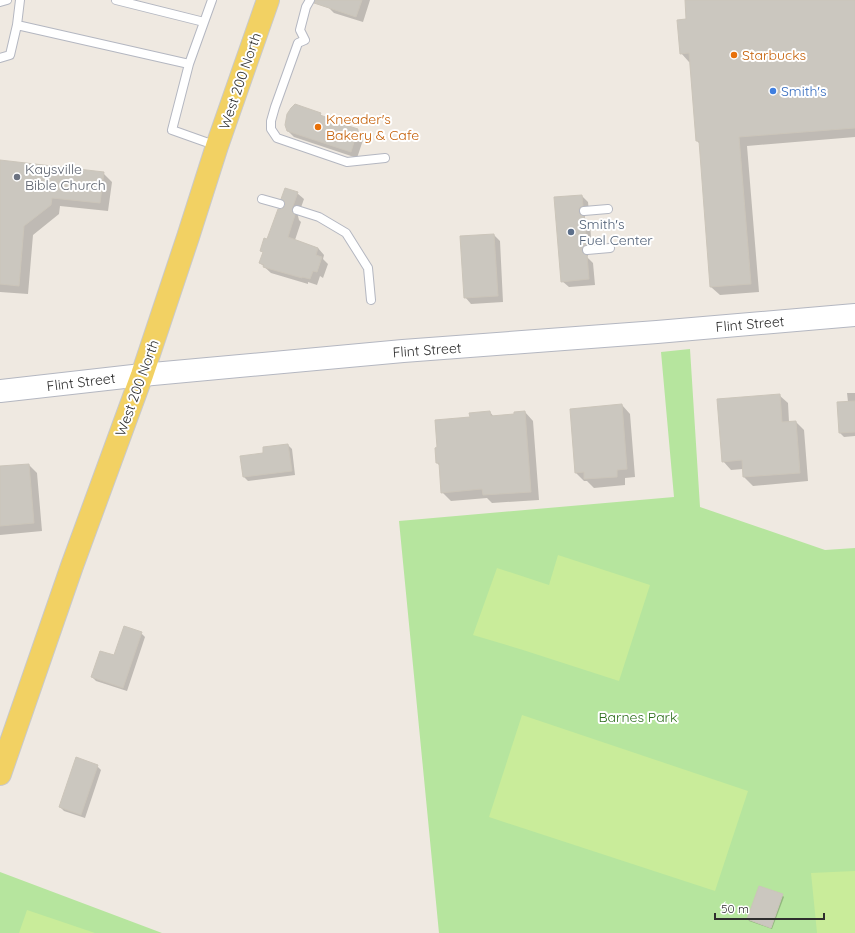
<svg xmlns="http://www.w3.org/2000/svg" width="855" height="933" viewBox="0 0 855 933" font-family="Quicksand,sans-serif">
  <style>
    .green { fill: #b6e59e }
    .pitch { fill: #c9ec9a }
    .shadow { fill: #0003 }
    .building { fill: #cbc7bf; stroke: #cbc5ba }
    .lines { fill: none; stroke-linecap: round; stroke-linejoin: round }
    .lane-casing { stroke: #b4b7c1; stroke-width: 10 }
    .secondary-casing { stroke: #b4b7c1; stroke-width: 24 }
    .primary-casing { stroke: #c9c9c9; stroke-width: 24 }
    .lane { stroke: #fff; stroke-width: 8 }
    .secondary { stroke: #fff; stroke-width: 22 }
    .primary { stroke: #f2d163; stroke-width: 22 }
    .food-dot { fill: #e8710a; stroke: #fff; stroke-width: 1.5 }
    .shop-dot { fill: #3f7fe0; stroke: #fff; stroke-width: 1.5 }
    .worship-dot { fill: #6b7280; stroke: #fff; stroke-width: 1.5 }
    .service-dot { fill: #5c6f8a; stroke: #fff; stroke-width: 1.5 }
    .labels { text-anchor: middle; stroke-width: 4; stroke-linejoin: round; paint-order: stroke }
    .food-label { font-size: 14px; fill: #c56008; stroke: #fff; text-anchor: start }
    .street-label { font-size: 14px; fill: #2e2e2e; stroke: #fff }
    .shop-label { font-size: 14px; fill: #366cbe; stroke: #fff; text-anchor: start }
    .worship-label { font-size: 14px; fill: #5b616d; stroke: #fff; text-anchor: start }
    .service-label { font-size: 14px; fill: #4e5e75; stroke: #fff; text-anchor: start }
    .park-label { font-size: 14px; fill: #2c6e1b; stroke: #fff }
  </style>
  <rect width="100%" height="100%" fill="#efe9e1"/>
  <!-- green -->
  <path class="green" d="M 690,349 L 700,507 L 825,550 L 855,548 L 855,933 L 439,933 L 399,521 L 674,497 L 661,352 Z
    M 0,872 L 162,933 L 0,933 Z"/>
  <!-- pitch -->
  <path class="pitch" d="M 558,555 L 650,585 L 619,681 L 523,650 L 473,635 L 497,568 L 549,585 Z
    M 522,715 L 748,791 L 715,891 L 489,817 Z
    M 855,871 L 855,933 L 817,933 L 811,873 Z
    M 27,910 L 95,933 L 19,933 Z"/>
  <!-- shadow -->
  <path class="shadow" d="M 330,0 L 370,0 L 363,22 L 334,13 L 328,7 Z
    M 686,0 L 855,0 L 855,137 L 747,146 L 759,292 L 720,295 L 711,287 L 700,144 L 697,141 L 690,62 L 689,62 L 681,53 L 687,20 Z
    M 320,114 L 324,118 L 333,121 L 335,123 L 358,130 L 364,137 L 357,158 L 294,137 L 287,130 Z
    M 0,166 L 103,173 L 112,182 L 108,211 L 60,206 L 59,214 L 33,235 L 28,294 L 0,292 Z
    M 297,193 L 304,199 L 298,216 L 299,220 L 301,222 L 295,240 L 318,248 L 324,255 L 323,259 L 328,264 L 323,278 L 320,276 L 317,285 L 308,282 L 308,284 L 271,273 L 260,263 L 268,240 L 282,210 Z
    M 582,196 L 588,202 L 589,212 L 585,215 L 585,218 L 590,224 L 592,251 L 590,252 L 587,257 L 593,263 L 595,285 L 569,287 L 562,281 L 555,198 Z
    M 494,235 L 500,241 L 503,302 L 471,304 L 465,297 Z
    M 847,393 L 855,393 L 855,436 L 844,437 L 840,433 L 848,402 Z
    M 779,395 L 788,403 L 789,422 L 796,422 L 804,430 L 808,481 L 753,486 L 744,477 L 743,469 L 731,470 L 723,461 Z
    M 622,405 L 630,414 L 635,477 L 625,478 L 625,485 L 594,488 L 587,481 L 584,481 L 576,473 Z
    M 490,412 L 494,417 L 515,415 L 525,412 L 533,421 L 539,500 L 492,503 L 487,498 L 451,501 L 442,492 L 440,466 L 437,463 L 471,418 Z
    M 288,445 L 292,449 L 295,475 L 248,481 L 244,477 L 264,454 Z
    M 29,465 L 37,473 L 42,531 L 0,535 L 0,467 Z
    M 141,633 L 145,637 L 127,691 L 96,681 L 92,677 Z
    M 97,766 L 101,770 L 85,818 L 64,811 L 60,807 Z
    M 782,895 L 784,897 L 772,929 L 749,921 L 748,919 Z"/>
  <!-- building -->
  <path class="building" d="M 315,0 L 362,0 L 356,17 L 314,3 Z
    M 685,0 L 855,0 L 855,128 L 739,137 L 751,284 L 710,287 L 699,141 L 696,141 L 689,53 L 680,54 L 677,20 L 686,19 Z
    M 295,104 L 321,113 L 320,115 L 334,120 L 333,121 L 358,129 L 351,152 L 287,131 L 285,125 L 287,114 L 291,108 Z
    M 0,160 L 104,172 L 100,203 L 52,198 L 51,205 L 24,226 L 19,286 L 0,284 Z
    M 285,188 L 298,192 L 292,209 L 293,213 L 295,215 L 288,237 L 318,248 L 316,255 L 322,257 L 317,272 L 313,271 L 310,279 L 302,277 L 302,278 L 263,267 L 264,265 L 259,263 L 263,252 L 260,251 L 264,238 L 267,239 L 278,209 L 282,209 L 285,206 L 285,202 L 281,199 Z
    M 582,195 L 583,206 L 579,208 L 579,212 L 580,214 L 584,216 L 587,245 L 584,246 L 582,250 L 583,253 L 587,255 L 589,279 L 561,282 L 554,197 Z
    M 494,234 L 498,296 L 464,298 L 460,236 Z
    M 780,394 L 782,422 L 796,421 L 800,473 L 743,477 L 742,460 L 722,462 L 717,399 Z
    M 855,401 L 855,432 L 839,433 L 837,402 Z
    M 622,404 L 627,469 L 617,470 L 617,477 L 584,479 L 584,472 L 575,473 L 570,409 Z
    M 490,411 L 491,416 L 514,414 L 514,412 L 525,411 L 531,492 L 483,495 L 482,489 L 441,493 L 439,463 L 436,463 L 435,448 L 437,447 L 435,420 L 470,417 L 469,413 Z
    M 288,444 L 292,471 L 243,477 L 240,456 L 263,453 L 263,447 Z
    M 29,464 L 34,523 L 0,526 L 0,466 Z
    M 124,626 L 142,632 L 123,688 L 91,677 L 100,651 L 114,655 Z
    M 76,757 L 98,765 L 81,815 L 59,807 Z
    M 759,886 L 783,894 L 771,928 L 747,919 Z"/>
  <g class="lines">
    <!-- lane casing -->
    <g class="lane-casing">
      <path id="lane" d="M 116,0 L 204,22
        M 310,0 L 306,7 L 300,30 L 305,40 L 298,43 L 275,107 L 271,121 L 271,129 L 277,138 L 347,162 L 385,158
        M 0,2 L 7,0
        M 17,25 L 189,64 L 172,130 L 217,146
        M 0,58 L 10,55 L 17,25 L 20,0
        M 189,64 L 212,0
        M 262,199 L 280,204
        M 297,210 L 319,217 L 346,233 L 368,268 L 371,300
        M 584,211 L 608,209
        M 587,250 L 610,248"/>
    </g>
    <!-- secondary casing -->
    <g class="secondary-casing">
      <path id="secondary" d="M 0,391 L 142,375 L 403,351 L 657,332 L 855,315"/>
    </g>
    <!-- primary casing -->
    <g class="primary-casing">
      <path id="primary" d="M 0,774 L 72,566 L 142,375 L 188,237 L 217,146 L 268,0"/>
    </g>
    <!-- lane -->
    <use href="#lane" class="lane"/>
    <!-- secondary -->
    <use href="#secondary" class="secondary"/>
    <!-- primary -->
    <use href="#primary" class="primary"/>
  </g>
  <!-- markers -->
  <g class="food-dot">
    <circle cx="734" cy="55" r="4"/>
    <circle cx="318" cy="127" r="4"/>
  </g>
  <circle class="shop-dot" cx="773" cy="91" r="4"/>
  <circle class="worship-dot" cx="17" cy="177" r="4"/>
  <circle class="service-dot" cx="571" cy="232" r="4"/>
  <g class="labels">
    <!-- food labels -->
    <g class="food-label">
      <text x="742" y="60">Starbucks</text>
      <text x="326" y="124">Kneader's<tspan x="326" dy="16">Bakery &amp; Cafe</tspan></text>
    </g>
    <!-- street labels -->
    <g class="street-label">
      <text transform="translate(240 81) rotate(-71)" y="5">West 200 North</text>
      <text transform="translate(750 324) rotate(-5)" y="5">Flint Street</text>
      <text transform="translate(427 350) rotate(-4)" y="5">Flint Street</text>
      <text transform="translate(81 382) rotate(-7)" y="5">Flint Street</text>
      <text transform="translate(137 388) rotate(-70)" y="5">West 200 North</text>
    </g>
    <!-- shop labels -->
    <g class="shop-label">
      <text x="781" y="96">Smith's</text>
    </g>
    <!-- worship labels -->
    <g class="worship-label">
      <text x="25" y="174">Kaysville<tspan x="25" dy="16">Bible Church</tspan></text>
    </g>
    <!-- service labels -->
    <g class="service-label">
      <text x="579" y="229">Smith's<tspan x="579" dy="16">Fuel Center</tspan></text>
    </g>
    <!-- park labels -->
    <g class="park-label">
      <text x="638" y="722">Barnes Park</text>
    </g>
  </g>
  <!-- scale -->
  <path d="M715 913v6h109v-6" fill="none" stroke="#2e2e2e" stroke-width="2"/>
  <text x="721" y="913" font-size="12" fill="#2e2e2e" stroke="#ffffff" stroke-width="3" paint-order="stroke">50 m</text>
</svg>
